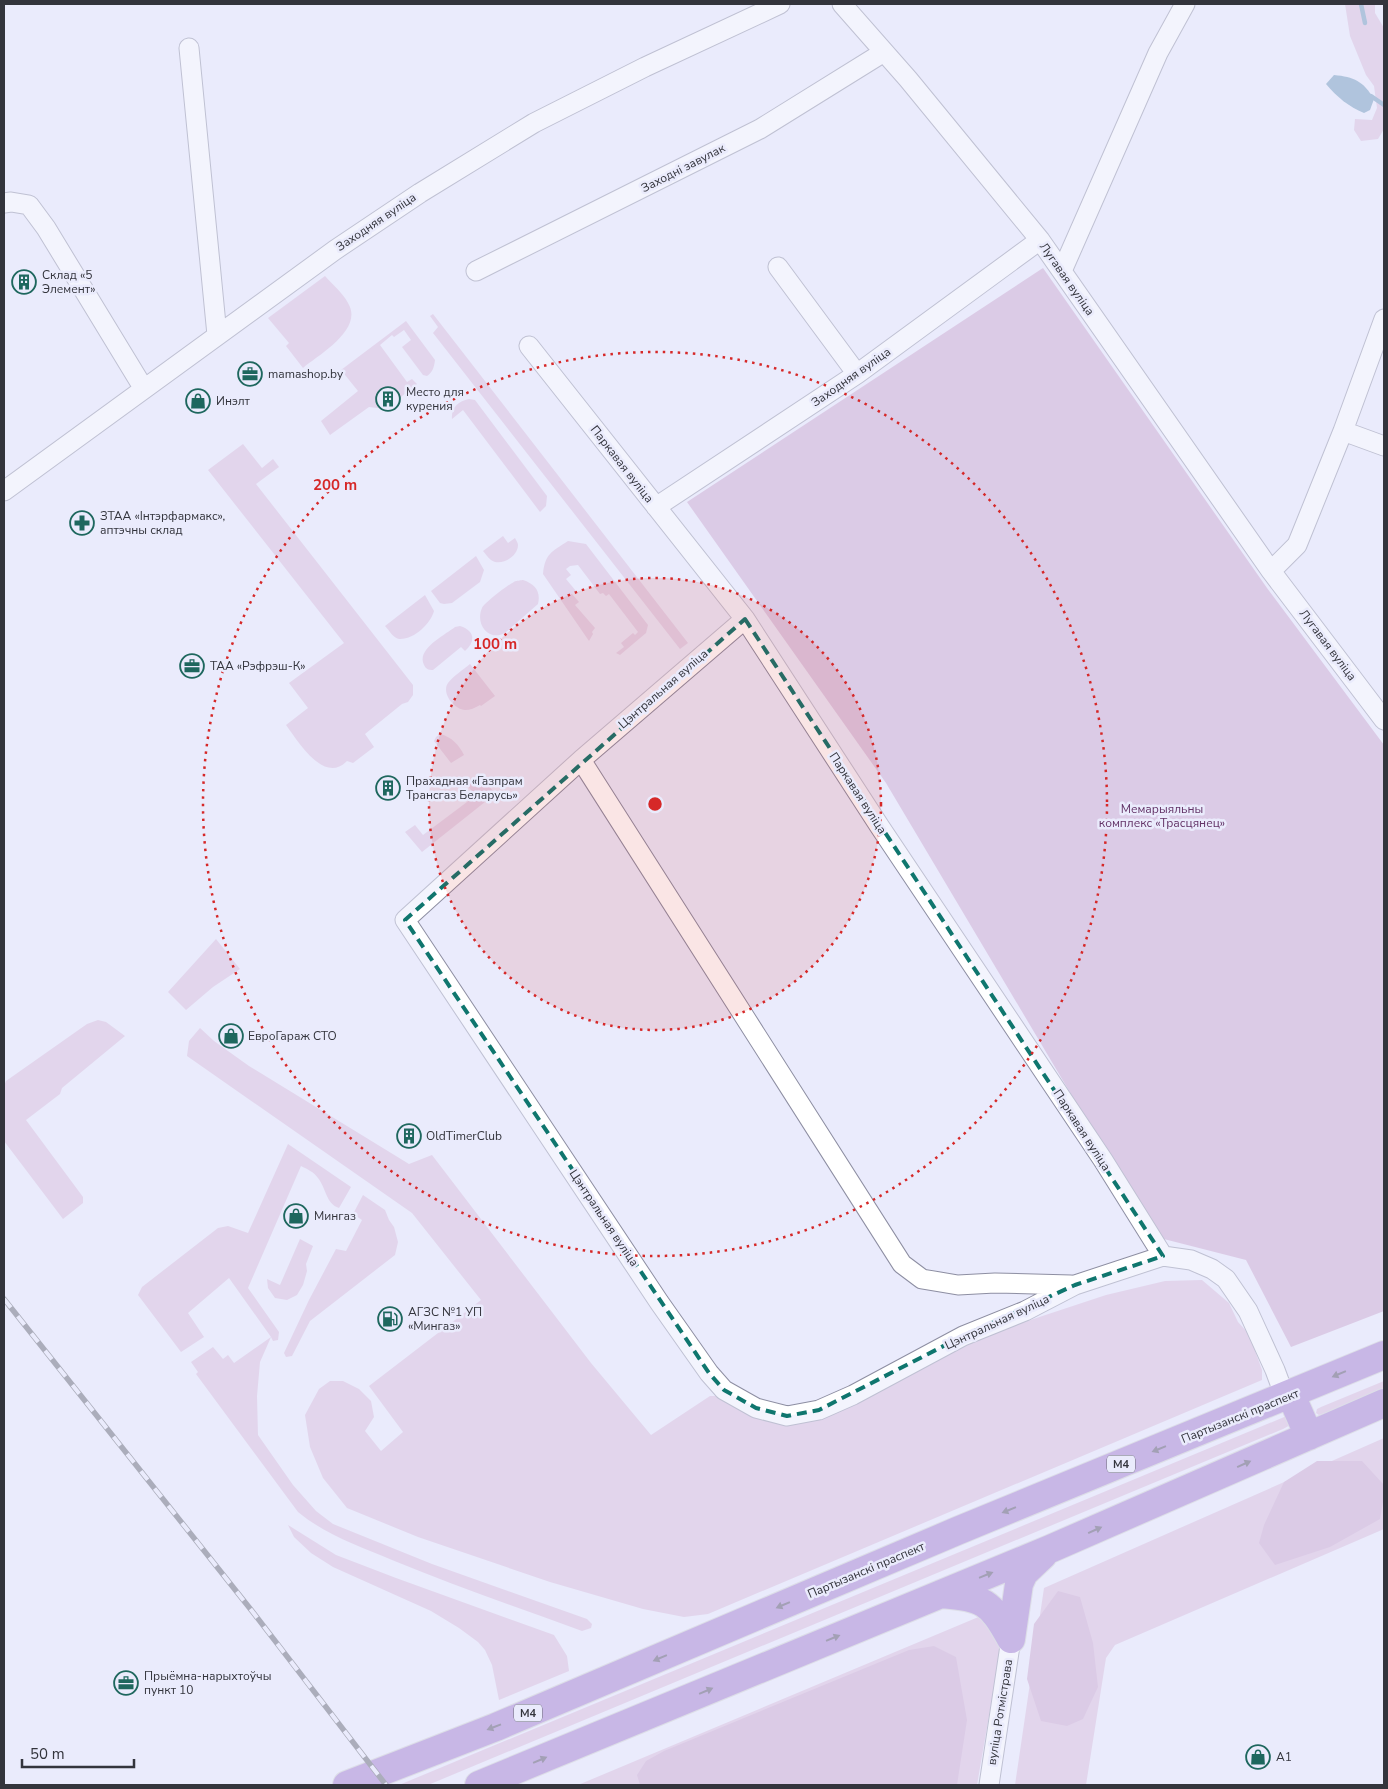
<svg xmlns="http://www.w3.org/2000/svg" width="1388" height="1789" viewBox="0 0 1388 1789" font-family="'Nunito Sans',sans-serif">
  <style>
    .green { fill: #d9bbda }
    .forest { fill: #cba4cc }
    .water { fill: #6a95b8 }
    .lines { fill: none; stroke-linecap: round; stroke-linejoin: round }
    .stream { stroke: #6a95b8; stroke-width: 4.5 }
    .minor-casing { stroke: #8d8ea2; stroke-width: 21 }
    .highway-casing { stroke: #ceced0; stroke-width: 30 }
    .minor { stroke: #fff; stroke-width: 19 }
    .highway { stroke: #a079cd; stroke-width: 28 }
    .rail-casing { stroke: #61626d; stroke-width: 5.5 }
    .rail { stroke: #eaebfc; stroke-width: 4; stroke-dasharray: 11; stroke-linecap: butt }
    .oneway { fill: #4e4560 }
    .marked { fill: none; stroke: #0f766e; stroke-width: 4; stroke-dasharray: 10 6; stroke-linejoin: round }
    .ring { fill: none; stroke: #d62828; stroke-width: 2.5; stroke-dasharray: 2.5 5 }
    .labels { text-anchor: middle; stroke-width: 5; stroke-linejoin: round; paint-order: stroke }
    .shield { fill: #eaebfc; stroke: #6a6b76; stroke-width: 1 }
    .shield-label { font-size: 11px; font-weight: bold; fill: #33343c }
    .street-label { font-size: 12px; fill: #33343c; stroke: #eaebfc }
    .poi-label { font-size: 12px; fill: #33343c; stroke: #eaebfc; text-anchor: start }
    .park-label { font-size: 12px; fill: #633367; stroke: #eaebfc }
    .centre { fill: #d62828; stroke: #eaebfc; stroke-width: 2.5 }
    .ring-label { font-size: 15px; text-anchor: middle; font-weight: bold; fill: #d62828; stroke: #eaebfc; stroke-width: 5; stroke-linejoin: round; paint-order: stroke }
  </style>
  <rect width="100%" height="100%" fill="#eaebfc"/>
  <!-- green -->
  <path class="green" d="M 1345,4 L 1375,4 L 1375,13 L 1384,28 L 1384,129 L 1378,139 L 1361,141 L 1354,130 L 1355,119 L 1372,120 L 1377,108 L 1374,86 L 1366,75 L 1350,36 Z
    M 325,276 C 332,284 343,293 348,303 C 364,329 320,354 303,368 L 286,346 L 289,343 L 268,318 Z
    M 433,314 L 688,643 L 680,649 L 433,333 L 438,327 L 430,316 Z
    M 406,321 L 435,360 C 434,367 433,372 427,376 L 423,375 L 402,347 L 411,340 L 404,330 L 394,337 L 392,335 L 380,345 L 407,382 L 412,379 L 417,384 L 386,409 L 369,407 L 330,435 L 321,421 L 358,391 L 341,370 Z
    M 469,399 L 475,400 L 547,496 L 546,506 L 540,512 L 463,410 L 452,419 C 451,408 458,401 469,399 Z
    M 243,444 L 262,468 L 273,459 L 279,467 L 256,484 L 413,685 L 413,695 L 408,702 L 402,704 L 365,734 L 374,747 L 353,763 L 347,761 C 324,785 298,741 286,725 L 308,708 L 289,683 L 344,643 L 208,470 Z
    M 503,536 L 508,543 L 515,538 C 516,540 518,543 518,545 C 518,557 500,567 491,560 C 488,558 485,553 483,551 Z
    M 568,541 L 586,544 L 648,625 L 646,633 L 620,655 L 616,653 L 624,647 L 621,643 L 633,633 L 635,635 L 638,632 L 609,594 L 606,596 L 603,593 L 600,594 L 578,565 L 570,566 L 566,569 L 571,575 L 566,579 L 576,591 L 572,594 L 579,602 L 575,605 L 595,628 L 592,632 L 593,634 L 589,641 L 543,574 C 545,554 551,552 568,541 Z
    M 476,556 L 484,570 L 480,582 L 452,603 L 444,604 L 440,603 L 431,591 Z
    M 523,580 C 535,584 541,591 538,604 L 505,633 C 488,642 475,624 482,608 C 484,603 510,583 516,581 C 517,581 522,580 523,580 Z
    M 425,595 L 434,611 C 431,623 414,640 399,639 C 393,638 389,630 385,626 Z
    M 460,626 C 475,631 476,641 465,651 L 461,647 L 433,670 C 428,670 426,669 424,665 C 416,649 445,635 455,627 Z
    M 470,664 L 495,696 L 481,706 L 480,705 C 475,708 470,710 465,710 C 454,709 441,693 448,683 C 453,676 463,670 470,664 Z
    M 440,734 C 452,737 459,745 464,755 L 451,763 L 434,741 L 436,737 Z
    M 481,775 L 495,794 L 422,852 L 405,832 L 415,825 L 423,835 L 475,796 L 468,786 Z
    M 216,939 L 240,969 L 213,987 L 186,1010 L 168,992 Z
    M 98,1020 L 106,1022 L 125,1036 L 62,1088 L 60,1094 L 26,1120 L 83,1197 L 83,1203 L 63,1219 L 4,1141 L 4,1086 L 6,1081 L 87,1024 Z
    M 200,1028 L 214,1041 L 249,1066 L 409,1164 L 432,1155 L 591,1363 L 651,1435 L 710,1396 L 720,1396 L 773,1422 L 964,1342 L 1106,1295 L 1165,1281 L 1202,1280 L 1229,1303 L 1238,1322 L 1249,1334 L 1262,1370 L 1262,1380 L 708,1614 L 684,1617 L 643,1609 L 550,1582 L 418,1537 L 347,1508 L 323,1478 L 310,1447 L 305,1415 L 319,1389 L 330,1381 L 343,1381 L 359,1389 L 371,1401 L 374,1417 L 365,1431 L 381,1451 L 403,1432 L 369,1386 L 481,1300 L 412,1213 L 187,1056 L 189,1041 Z
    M 288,1144 L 351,1187 L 339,1208 C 326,1204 326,1188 318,1178 C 314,1172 307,1169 301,1166 L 248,1288 L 279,1332 L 278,1340 L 273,1341 L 271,1337 L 260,1362 L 257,1396 L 258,1435 L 293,1485 L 316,1511 L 333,1524 L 432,1564 L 587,1619 L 592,1624 L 591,1628 L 582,1631 C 519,1608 455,1586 392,1560 C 359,1546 326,1535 298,1512 L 196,1374 L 198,1372 L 191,1362 L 213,1347 L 223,1359 L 228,1355 L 234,1363 L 271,1337 L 229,1278 L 188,1313 L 204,1337 L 181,1352 L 138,1295 L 142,1287 L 218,1228 L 228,1226 L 248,1233 Z
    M 363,1195 L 385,1210 L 389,1220 L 394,1227 L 398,1242 L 395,1255 L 310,1321 L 292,1356 L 286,1357 L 284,1353 L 309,1300 L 336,1249 L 346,1251 L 362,1220 L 353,1214 Z
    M 300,1239 L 313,1246 L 306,1264 L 307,1271 L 303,1285 L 297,1295 L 287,1300 L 275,1298 L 268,1288 L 267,1279 L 280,1285 Z
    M 1384,1381 L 1384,1388 L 1325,1413 L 1319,1415 L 1316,1413 L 1317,1409 L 1321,1407 Z
    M 1289,1415 L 1292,1424 L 1283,1429 L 428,1785 L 399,1785 Z
    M 1384,1438 L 1384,1529 L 1115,1645 L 1106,1658 L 1086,1785 L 1015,1785 L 1044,1588 Z
    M 288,1525 L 336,1555 L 396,1578 L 554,1635 L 567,1656 L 569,1671 L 499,1700 L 492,1665 L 485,1650 L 478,1642 L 459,1628 L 431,1611 L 333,1567 L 311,1553 L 294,1537 Z
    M 988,1613 L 1001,1646 L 977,1785 L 578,1785 Z"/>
  <!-- forest -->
  <path class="forest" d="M 1043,268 L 1267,588 L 1384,745 L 1384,1311 L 1291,1347 L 1246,1260 L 1156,1237 L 886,783 L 687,502 Z
    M 1317,1461 L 1362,1461 L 1384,1485 L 1384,1496 L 1380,1519 L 1330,1547 L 1275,1565 L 1259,1543 L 1264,1525 L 1284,1482 Z
    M 1058,1591 L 1080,1597 L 1093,1643 L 1098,1687 L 1083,1719 L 1067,1726 L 1041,1721 L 1027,1679 L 1034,1624 Z
    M 934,1646 L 956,1657 L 967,1720 L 957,1785 L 640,1785 L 637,1775 L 646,1761 L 664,1751 L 909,1650 Z"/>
  <!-- water -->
  <path class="water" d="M 1334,75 C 1354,77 1363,81 1374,99 L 1370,110 L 1364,113 C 1349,107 1337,97 1326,84 Z"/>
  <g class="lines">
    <!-- stream -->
    <path class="stream" d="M 1361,4 L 1365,23
      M 1371,96 L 1384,105"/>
    <!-- minor casing -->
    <g class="minor-casing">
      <path id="minor" d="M 842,4 L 908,79 L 1040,240 L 1271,571 L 1384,720
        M 189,48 L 217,335
        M 4,203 L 11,202 L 29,205 L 46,228 L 144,389
        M 778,267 L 857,374
        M 476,271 L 760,129 L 884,52
        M 1062,271 L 1158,53 L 1185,4
        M 529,346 L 745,619 L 880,827 L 1103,1160 L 1163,1256
        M 1343,431 L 1384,446
        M 4,491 L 335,250 L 420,193 L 534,123 L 645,67 L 780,4
        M 656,507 L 857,374 L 1040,240
        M 1271,571 L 1297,545 L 1343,431 L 1384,319
        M 745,619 L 581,760 L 405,920 L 659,1302 L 709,1373 L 724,1390 L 756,1408 L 787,1416 L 819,1410 L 853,1395 L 963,1336 L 1025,1311 L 1075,1285 L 1163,1256 L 1191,1260 L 1212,1269 L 1226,1279 L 1248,1311 L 1275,1370 L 1285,1397
        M 581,760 L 902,1264 L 922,1279 L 958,1285 L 995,1283 L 1071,1285
        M 989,1785 L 1011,1639"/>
    </g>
    <!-- highway casing -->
    <g class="highway-casing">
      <path id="highway" d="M 1291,1395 L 1309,1436
        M 941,1594 C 984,1598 990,1601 1011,1639
        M 1011,1639 L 1019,1584 L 1024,1573 L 1043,1555
        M 347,1785 L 496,1727 L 957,1531 L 1384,1355
        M 479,1785 L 1050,1549 L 1384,1403"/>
    </g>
    <!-- minor -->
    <use href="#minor" class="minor"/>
    <!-- highway -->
    <use href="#highway" class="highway"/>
    <!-- rail casing -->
    <g class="rail-casing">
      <path id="rail" d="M 4,1299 L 252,1611 L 386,1785"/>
    </g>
    <!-- rail -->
    <use href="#rail" class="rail"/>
  </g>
  <!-- one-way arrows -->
  <defs><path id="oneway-solid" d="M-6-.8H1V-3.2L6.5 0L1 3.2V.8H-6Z" transform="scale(1.25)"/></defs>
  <g class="oneway">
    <use href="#oneway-solid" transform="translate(1339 1374) rotate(157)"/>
    <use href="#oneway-solid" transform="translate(1159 1449) rotate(158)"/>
    <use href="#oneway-solid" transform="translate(1244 1464) rotate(-24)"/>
    <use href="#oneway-solid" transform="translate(1009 1510) rotate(158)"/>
    <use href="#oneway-solid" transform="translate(1095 1530) rotate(-24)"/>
    <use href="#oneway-solid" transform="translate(986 1575) rotate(-22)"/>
    <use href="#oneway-solid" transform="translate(783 1605) rotate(157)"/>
    <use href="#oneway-solid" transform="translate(833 1638) rotate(-22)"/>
    <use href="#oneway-solid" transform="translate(660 1658) rotate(157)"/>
    <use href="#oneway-solid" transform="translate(706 1691) rotate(-23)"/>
    <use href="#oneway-solid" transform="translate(494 1727) rotate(159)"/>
    <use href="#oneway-solid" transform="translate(540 1760) rotate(-23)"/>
  </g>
  <!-- marked area -->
  <path d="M0 0H1388V1789H0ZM 745,619 L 1163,1256 L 1075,1285 L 963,1336 L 819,1410 L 787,1416 L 756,1408 L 724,1390 L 709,1373 L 405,920 Z" fill="#eaebfc" fill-opacity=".55" fill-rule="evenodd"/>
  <path class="marked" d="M 745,619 L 1163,1256 L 1075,1285 L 963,1336 L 819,1410 L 787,1416 L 756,1408 L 724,1390 L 709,1373 L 405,920 Z"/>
  <!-- distance rings -->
  <circle cx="655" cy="804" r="226" fill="#d62828" fill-opacity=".12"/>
  <g class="ring">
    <circle cx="655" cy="804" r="226"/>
    <circle cx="655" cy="804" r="452"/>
  </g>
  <!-- icons -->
  <defs>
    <g id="building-ring" transform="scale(1.25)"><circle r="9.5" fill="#eaebfc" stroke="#1e675e" stroke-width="1.5"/><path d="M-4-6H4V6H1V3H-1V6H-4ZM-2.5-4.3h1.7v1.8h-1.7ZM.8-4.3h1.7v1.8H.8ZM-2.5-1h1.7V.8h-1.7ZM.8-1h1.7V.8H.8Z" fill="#1e675e"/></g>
    <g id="office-ring" transform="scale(1.25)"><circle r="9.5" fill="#eaebfc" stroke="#1e675e" stroke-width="1.5"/><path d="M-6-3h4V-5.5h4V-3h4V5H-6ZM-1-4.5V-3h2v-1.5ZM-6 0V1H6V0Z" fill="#1e675e"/></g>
    <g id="shop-ring" transform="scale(1.25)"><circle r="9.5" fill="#eaebfc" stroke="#1e675e" stroke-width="1.5"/><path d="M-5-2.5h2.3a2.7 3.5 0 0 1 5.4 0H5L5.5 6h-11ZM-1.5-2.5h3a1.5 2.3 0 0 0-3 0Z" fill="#1e675e"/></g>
    <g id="pharmacy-ring" transform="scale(1.25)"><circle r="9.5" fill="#eaebfc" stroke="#1e675e" stroke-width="1.5"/><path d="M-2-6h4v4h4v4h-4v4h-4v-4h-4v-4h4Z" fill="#1e675e"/></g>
    <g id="fuel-ring" transform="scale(1.25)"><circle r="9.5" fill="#eaebfc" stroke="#1e675e" stroke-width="1.5"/><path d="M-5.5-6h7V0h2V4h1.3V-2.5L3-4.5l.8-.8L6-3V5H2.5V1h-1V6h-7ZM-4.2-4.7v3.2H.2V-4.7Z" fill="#1e675e"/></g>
  </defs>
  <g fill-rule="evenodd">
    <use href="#building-ring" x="24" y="282"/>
    <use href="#office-ring" x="250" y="374"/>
    <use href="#building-ring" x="388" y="399"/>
    <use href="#shop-ring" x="198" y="401"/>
    <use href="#pharmacy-ring" x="82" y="523"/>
    <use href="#office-ring" x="192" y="666"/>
    <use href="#building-ring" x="388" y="788"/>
    <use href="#shop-ring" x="231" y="1036"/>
    <use href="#building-ring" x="409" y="1136"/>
    <use href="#shop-ring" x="296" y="1216"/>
    <use href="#fuel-ring" x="390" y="1319"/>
    <use href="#office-ring" x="126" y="1683"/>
    <use href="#shop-ring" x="1258" y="1757"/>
  </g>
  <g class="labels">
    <!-- shield labels -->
    <g class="shield">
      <rect x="1107" y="1455.5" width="28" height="17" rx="4"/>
      <rect x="514" y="1704.5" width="28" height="17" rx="4"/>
    </g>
    <g class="shield-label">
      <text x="1121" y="1468">М4</text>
      <text x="528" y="1717">М4</text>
    </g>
    <!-- street labels -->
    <g class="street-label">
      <text transform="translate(683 168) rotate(-27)" y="4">Заходні завулак</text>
      <text transform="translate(376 222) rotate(-34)" y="4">Заходняя вуліца</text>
      <text transform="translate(1067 279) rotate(55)" y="4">Лугавая вуліца</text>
      <text transform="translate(851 377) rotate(-35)" y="4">Заходняя вуліца</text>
      <text transform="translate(622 464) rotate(52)" y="4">Паркавая вуліца</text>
      <text transform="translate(1328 645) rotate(53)" y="4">Лугавая вуліца</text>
      <text transform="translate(663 689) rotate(-41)" y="4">Цэнтральная вуліца</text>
      <text transform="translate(858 793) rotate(57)" y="4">Паркавая вуліца</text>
      <text transform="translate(1082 1130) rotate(57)" y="4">Паркавая вуліца</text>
      <text transform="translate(604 1218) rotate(56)" y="4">Цэнтральная вуліца</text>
      <text transform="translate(997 1322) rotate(-25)" y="4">Цэнтральная вуліца</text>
      <text transform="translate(1240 1416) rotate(-22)" y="4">Партызанскі праспект</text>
      <text transform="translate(866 1570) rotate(-23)" y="4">Партызанскі праспект</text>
      <text transform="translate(1000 1712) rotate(-81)" y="4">вуліца Ротмістрава</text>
    </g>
    <!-- poi labels -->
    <g class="poi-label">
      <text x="42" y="279">Склад «5<tspan x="42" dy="14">Элемент»</tspan></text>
      <text x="268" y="378">mamashop.by</text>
      <text x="406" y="396">Место для<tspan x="406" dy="14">курения</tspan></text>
      <text x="216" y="405">Инэлт</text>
      <text x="100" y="520">ЗТАА «Інтэрфармакс»,<tspan x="100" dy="14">аптэчны склад</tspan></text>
      <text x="210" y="670">ТАА «Рэфрэш-К»</text>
      <text x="406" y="785">Прахадная «Газпрам<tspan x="406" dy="14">Трансгаз Беларусь»</tspan></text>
      <text x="248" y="1040">ЕвроГараж СТО</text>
      <text x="426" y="1140">OldTimerClub</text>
      <text x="314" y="1220">Мингаз</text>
      <text x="408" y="1316">АГЗС №1 УП<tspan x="408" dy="14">«Мингаз»</tspan></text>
      <text x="144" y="1680">Прыёмна-нарыхтоўчы<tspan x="144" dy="14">пункт 10</tspan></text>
      <text x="1276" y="1761">A1</text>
    </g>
    <!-- park labels -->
    <g class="park-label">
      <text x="1162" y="813">Мемарыяльны<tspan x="1162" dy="14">комплекс «Трасцянец»</tspan></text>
    </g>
  </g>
  <circle cx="655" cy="804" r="8" class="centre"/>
  <g class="ring-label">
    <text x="335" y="490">200 m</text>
    <text x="495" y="649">100 m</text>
  </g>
  <!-- border -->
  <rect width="1388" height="1789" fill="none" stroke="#33343c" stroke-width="10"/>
  <!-- scale -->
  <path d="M22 1759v8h112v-8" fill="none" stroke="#33343c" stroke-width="2.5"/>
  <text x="30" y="1759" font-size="15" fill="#33343c" stroke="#eaebfc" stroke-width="4" paint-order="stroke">50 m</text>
</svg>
